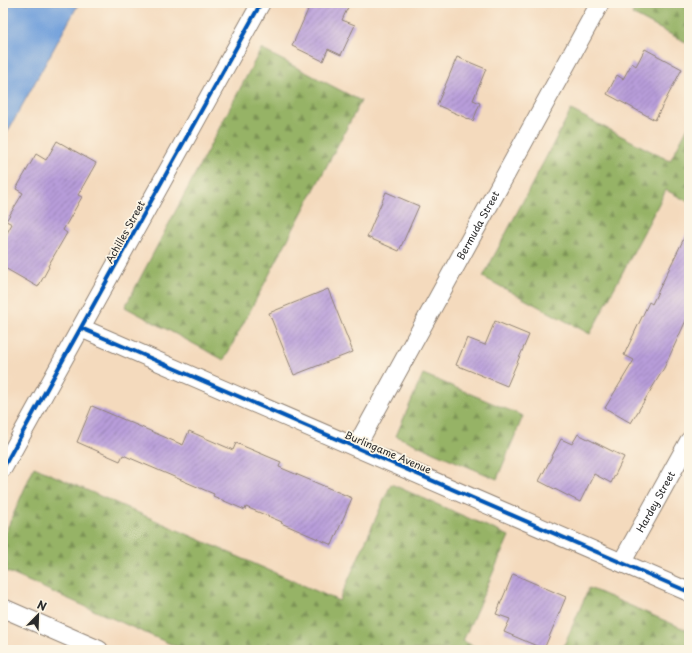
<svg xmlns="http://www.w3.org/2000/svg" width="692" height="653" viewBox="0 0 692 653" font-family="'Playpen Sans',sans-serif">
  <style>
    .forest { fill: url(#forest-firs); stroke: #606f48 }
    .water { fill: #74a2dc; stroke: #506684 }
    .building { fill: url(#building-hatch) }
    .lines { fill: none; stroke-linecap: round; stroke-linejoin: round }
    .street-casing { stroke: #908274; stroke-width: 20 }
    .street { stroke: #fff; stroke-width: 18 }
    .cycleway-casing { stroke: #fcf5e5; stroke-width: 6 }
    .cycleway { stroke: #0057b8; stroke-width: 4 }
    .labels { text-anchor: middle; stroke-width: 3.5; stroke-linejoin: round; paint-order: stroke }
    .street-label { font-size: 10px; fill: #2b2b2b; stroke: #fcf5e5 }
  </style>
  <defs>
    <pattern id="forest-firs" width="22" height="20" patternUnits="userSpaceOnUse"><rect width="22" height="20" fill="#96b366"/><path d="M5 1l3.5 6h-7zM16 11l3.5 6h-7z" fill="#7b9254"/></pattern>
    <pattern id="building-hatch" width="6" height="6" patternUnits="userSpaceOnUse"><rect width="6" height="6" fill="#b89dda"/><path d="M-1 1l2-2M0 6l6-6M5 7l2-2" fill="none" stroke="#9680b1"/></pattern>
  </defs>
  <rect width="100%" height="100%" fill="#fcf5e5"/>
  <filter id="ink" filterUnits="userSpaceOnUse"><feTurbulence type="fractalNoise" baseFrequency=".025" numOctaves="2"/><feDisplacementMap in="SourceGraphic" scale="8" xChannelSelector="R" yChannelSelector="G"/><feConvolveMatrix kernelMatrix="1 2 1 2 8 2 1 2 1" color-interpolation-filters="sRGB"/></filter>
  <filter id="wash" filterUnits="userSpaceOnUse"><feTurbulence type="fractalNoise" baseFrequency=".012" numOctaves="4" result="noise"/><feDisplacementMap in="SourceGraphic" scale="16" xChannelSelector="R" yChannelSelector="G"/><feGaussianBlur stdDeviation="0.9" result="paint"/><feColorMatrix in="noise" values="0 0 0 0 0 0 0 0 0 0 0 0 0 0 0 0 0 1.4 0 .05"/><feComposite in="paint" operator="in"/></filter>
  <g filter="url(#wash)">
    <rect width="100%" height="100%" fill="#f4dabd"/>
    <!-- forest -->
    <path class="forest" d="M 637,3 L 689,3 L 689,44 L 632,14 Z
      M 261,49 L 361,101 L 224,360 L 125,307 Z
      M 571,110 L 670,161 L 689,125 L 689,202 L 666,190 L 590,334 L 483,277 Z
      M 423,374 L 523,416 L 497,479 L 396,436 Z
      M 34,467 L 339,601 L 391,484 L 509,536 L 463,641 L 482,650 L 184,650 L 3,570 L 3,538 Z
      M 589,588 L 689,631 L 689,650 L 562,650 Z"/>
    <!-- water -->
    <path class="water" d="M 3,3 L 79,3 L 3,140 Z"/>
    <g id="blocks">
      <!-- building -->
      <path class="building" d="M 311,3 L 350,3 L 342,20 L 355,25 L 341,55 L 328,49 L 323,61 L 292,46 Z
        M 645,49 L 682,69 L 655,120 L 607,94 L 617,75 L 623,79 L 632,63 L 636,66 Z
        M 457,57 L 486,69 L 473,100 L 480,103 L 473,121 L 437,105 Z
        M 57,141 L 96,163 L 78,195 L 82,197 L 63,230 L 67,233 L 48,266 L 49,267 L 38,287 L 3,267 L 3,240 L 12,224 L 6,221 L 23,193 L 16,189 L 36,154 L 46,160 Z
        M 386,192 L 419,206 L 399,251 L 367,237 Z
        M 689,228 L 689,314 L 664,368 L 631,423 L 605,408 L 634,360 L 624,355 L 649,302 L 652,304 Z
        M 328,289 L 353,352 L 294,375 L 269,313 Z
        M 495,321 L 529,335 L 507,386 L 456,365 L 467,338 L 485,345 Z
        M 92,406 L 183,445 L 189,431 L 233,450 L 236,443 L 281,462 L 279,467 L 352,498 L 332,545 L 281,523 L 282,522 L 246,507 L 245,510 L 213,496 L 214,494 L 123,455 L 120,461 L 77,442 Z
        M 578,434 L 624,457 L 611,483 L 594,474 L 580,502 L 539,481 L 561,439 L 572,444 Z
        M 513,574 L 566,597 L 544,649 L 504,632 L 510,619 L 496,614 Z"/>
    </g>
  </g>
  <g filter="url(#ink)">
    <use href="#blocks" fill-opacity="0" stroke="#908274" stroke-width="1"/>
    <g class="lines">
      <!-- street casing -->
      <g class="street-casing">
        <g id="street">
          <path d="M 81,328 L 689,592"/>
          <path id="s1" d="M 356,447 L 600,3"/>
          <path d="M 3,468 L 261,3"/>
          <path id="s2" d="M 622,562 L 689,441"/>
          <path d="M 3,608 L 99,650"/>
        </g>
      </g>
      <!-- street -->
      <use href="#street" class="street"/>
      <!-- cycleway casing -->
      <g class="cycleway-casing">
        <path id="cycleway" d="M 81,328 L 689,592
          M 3,468 L 261,3"/>
      </g>
      <!-- cycleway -->
      <use href="#cycleway" class="cycleway"/>
    </g>
  </g>
  <g class="labels">
    <!-- street labels -->
    <g class="street-label">
      <text dy="4" stroke="none"><textPath href="#s1" startOffset="253">Bermuda Street</textPath></text>
      <text transform="translate(125 232) rotate(-61)" y="4">Achilles Street</text>
      <text transform="translate(388 452) rotate(23)" y="4">Burlingame Avenue</text>
      <text dy="4" stroke="none"><textPath href="#s2" startOffset="69">Hardey Street</textPath></text>
    </g>
  </g>
  <!-- margin -->
  <rect width="692" height="653" fill="none" stroke="#fcf5e5" stroke-width="16"/>
  <!-- north arrow -->
  <g transform="translate(38 615) rotate(23)" stroke="#fcf5e5" stroke-width="3" paint-order="stroke">
  <path d="M0-3L7 15L0 10L-7 15Z" fill="#2b2b2b"/>
  <text y="-6" font-size="11" font-weight="bold" text-anchor="middle" fill="#2b2b2b">N</text>
  </g>
</svg>
